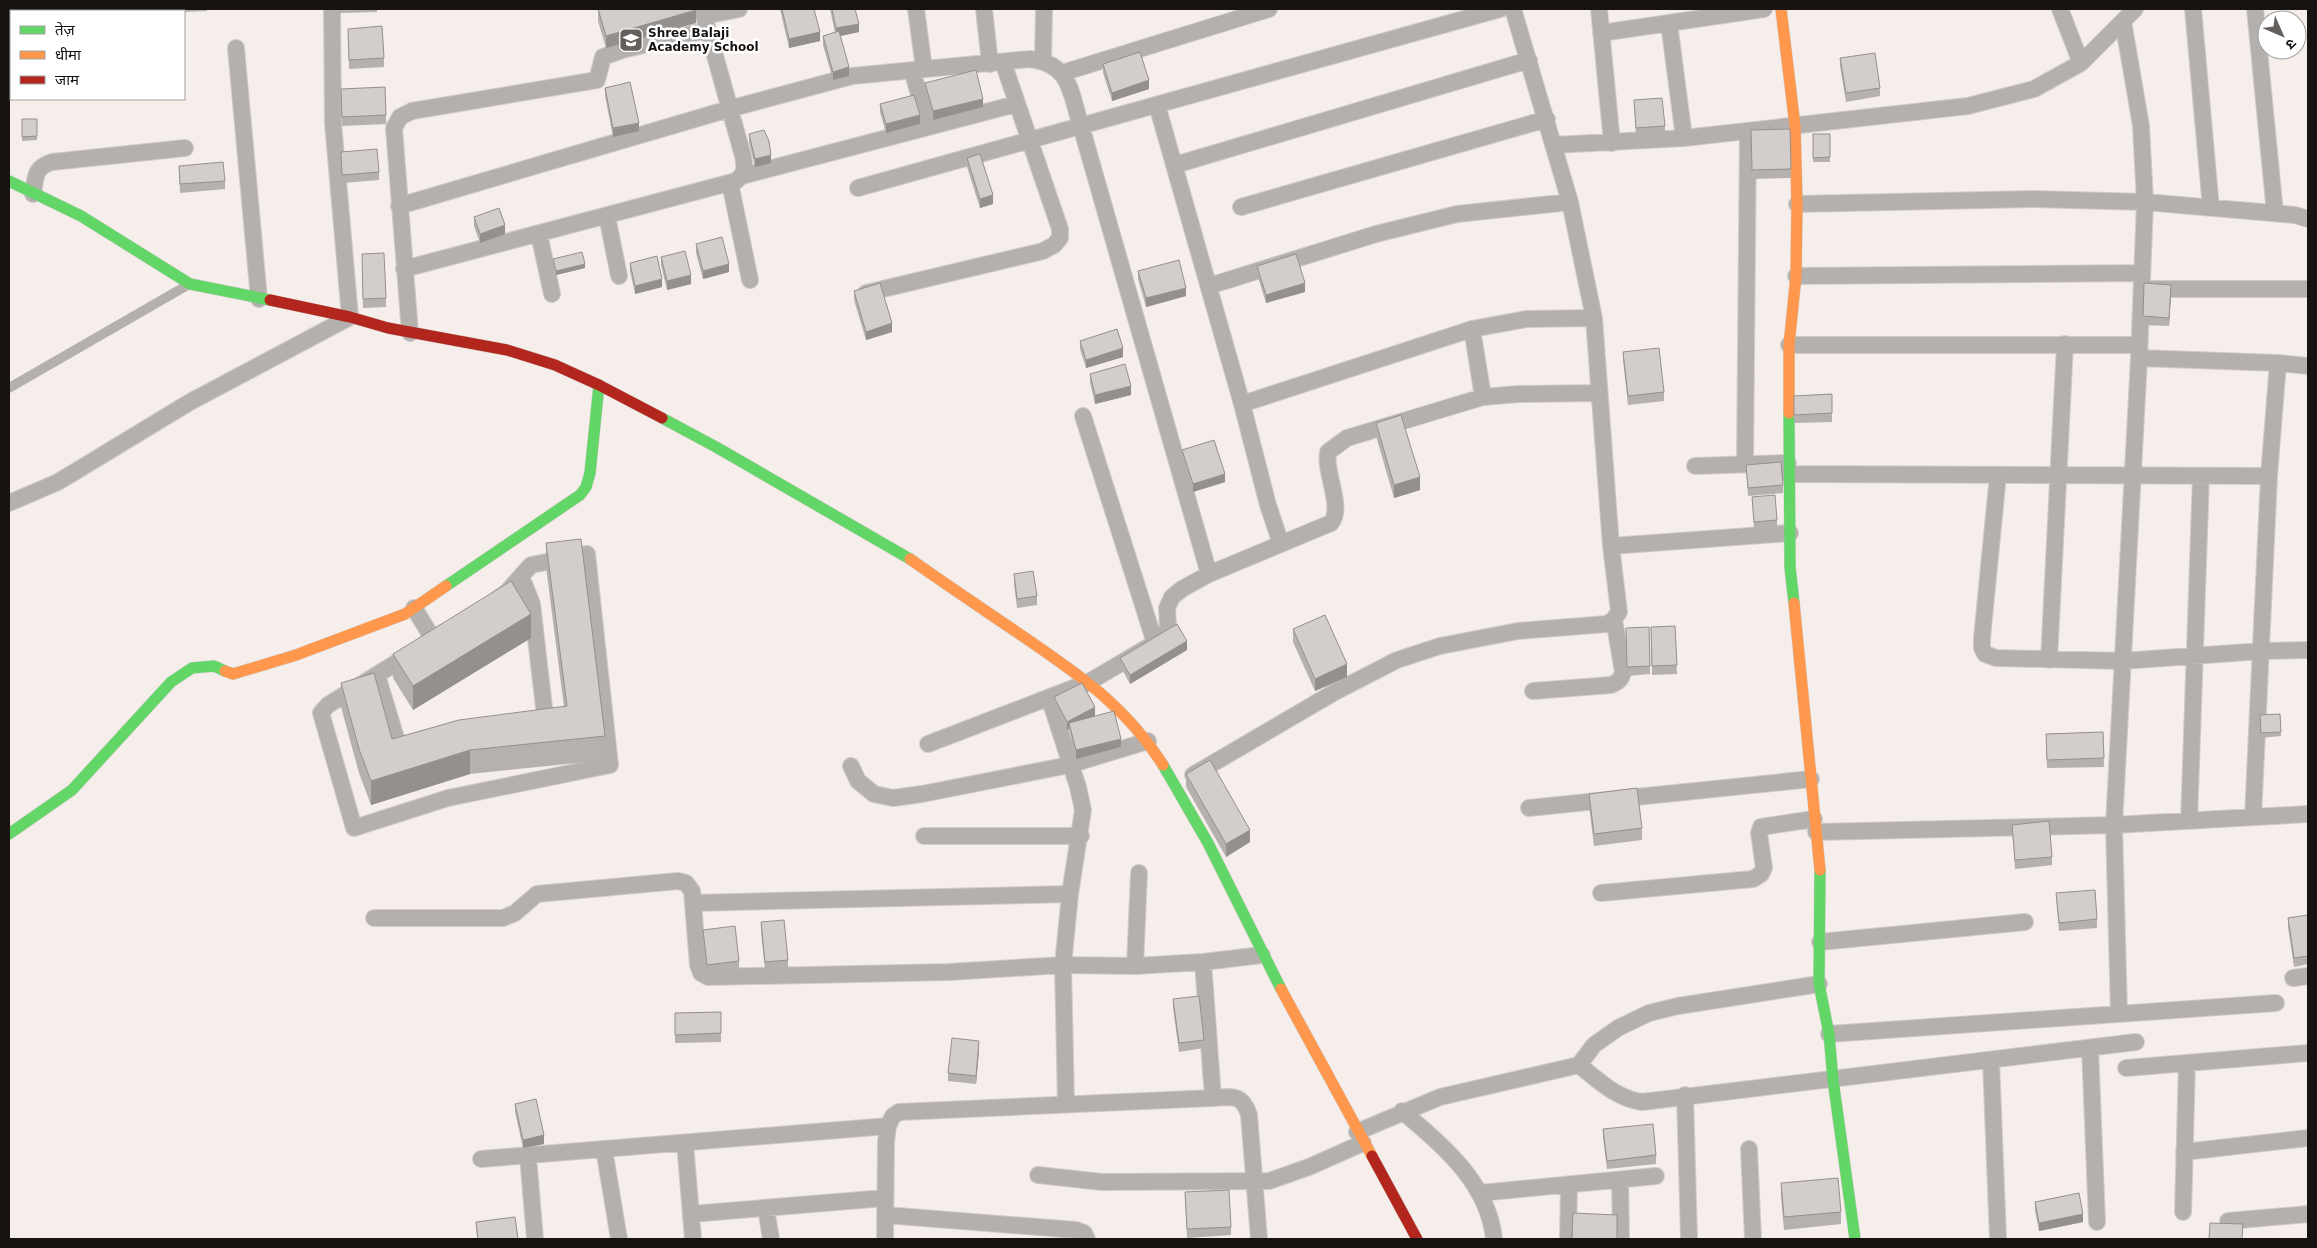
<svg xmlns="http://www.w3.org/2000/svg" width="2317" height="1248" viewBox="0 0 2317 1248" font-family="'DejaVu Sans','Noto Sans Devanagari',sans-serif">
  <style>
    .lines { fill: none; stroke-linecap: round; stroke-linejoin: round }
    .lane-casing { stroke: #d1ccc8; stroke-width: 10 }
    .street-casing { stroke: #d1ccc8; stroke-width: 18 }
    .fast-casing { stroke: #d1ccc8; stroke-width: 12 }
    .slow-casing { stroke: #d1ccc8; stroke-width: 12 }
    .jam-casing { stroke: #d1ccc8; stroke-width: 12 }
    .lane { stroke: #b3b0ae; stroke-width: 9 }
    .street { stroke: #b3b0ae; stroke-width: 16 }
    .fast { stroke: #63d668; stroke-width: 11 }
    .slow { stroke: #ff974d; stroke-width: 11 }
    .jam { stroke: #b3261e; stroke-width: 11 }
    .wall { fill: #b5b1af }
    .shaded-wall { fill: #94908e }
    .building { fill: #d3cecb; stroke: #94908e }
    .labels { text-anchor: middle; stroke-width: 5; stroke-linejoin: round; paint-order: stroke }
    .poi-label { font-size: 12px; font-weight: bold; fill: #171311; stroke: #fff; text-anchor: start }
  </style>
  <rect width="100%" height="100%" fill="#f5eeea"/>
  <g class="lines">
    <!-- lane casing -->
    <g class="lane-casing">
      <path id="lane" d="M 9,388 L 186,286"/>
    </g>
    <!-- street casing -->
    <g class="street-casing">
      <path id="street" d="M 916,9 L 924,69
        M 984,9 L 990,64
        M 1599,9 L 1612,143
        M 2060,9 L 2081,63
        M 2193,9 L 2211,208
        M 2255,9 L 2275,213
        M 704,16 L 739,9
        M 1669,23 L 1684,138
        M 1601,33 L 1764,9
        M 236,48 L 259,299
        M 1043,61 L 1044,9
        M 912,70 L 928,126
        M 1062,73 L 1269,9
        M 1157,105 L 1242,404 L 1268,505 L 1281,544
        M 1554,145 L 1684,138 L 1968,106 L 2034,89 L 2081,63 L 2135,9
        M 1175,165 L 1529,60
        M 742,176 L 1016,104
        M 730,183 L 750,280
        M 858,188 L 1500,9
        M 33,194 C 36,176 34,168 52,162 L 185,148
        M 1797,204 L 2033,199 L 2145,202 L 2295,215 L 2308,219
        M 399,206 L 729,109 L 852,76 L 1030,59 C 1071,64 1070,92 1081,126 L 1209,574
        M 1241,207 L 1547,119
        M 607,216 L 619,276
        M 539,234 L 552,294
        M 404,269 L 736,181 C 746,173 745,168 743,156 L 702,9
        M 1796,276 L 2142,273
        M 1209,286 L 1376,234 L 1457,214 L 1570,202
        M 2151,289 L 2308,289
        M 866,293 L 1043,251 L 1054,245 L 1060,238 L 1060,229 L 1003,62
        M 1472,329 L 1483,397
        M 410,333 L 394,128 L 400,117 L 412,111 L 597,80 L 603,57 L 622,50 L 708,30
        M 1789,345 L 2139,345
        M 2139,358 L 2278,363 L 2308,366
        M 1242,404 L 1472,329 L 1526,319 L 1594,318
        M 1083,416 L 1155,643
        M 1745,464 L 1748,131
        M 1695,466 L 1788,463
        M 1788,474 L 2269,476
        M 1998,475 L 1982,638 L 1982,648 L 1985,654 L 1996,658 L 2123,661 L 2261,651 L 2308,650
        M 9,503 L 58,482 L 190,402 L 350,317 L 333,123 L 332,9
        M 1611,546 L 1790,533
        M 521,576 L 532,604 L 545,716 L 535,727
        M 414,608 L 433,639 L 444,632
        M 412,653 L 328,705 L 321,713 L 354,828 L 448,798 L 610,765 L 587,554 L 531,565 L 507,592 L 497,599
        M 2049,660 L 2065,344
        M 377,675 L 396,738 L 405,749 L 413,748
        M 1533,691 L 1611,685 C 1618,682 1621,680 1623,672 L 1614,619
        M 1049,697 L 1078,787 L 1083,810 L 1070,894 L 1063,965 L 1066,1104
        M 928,744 L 1089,682 L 1155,643 L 1164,635 L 1168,627 L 1167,608 L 1172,597 L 1182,589 L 1209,574 L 1331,523 C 1344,507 1324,473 1328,452 L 1347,438 L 1483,397 L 1518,394 L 1599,393
        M 851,766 L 858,781 L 874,794 L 893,798 L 922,794 L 1069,765 L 1148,741
        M 1193,775 L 1333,693 L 1397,660 L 1440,646 L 1518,631 L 1607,624 L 1614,619 L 1619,612 L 1611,546 L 1594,318 L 1570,202 L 1513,9
        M 1529,808 L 1811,779
        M 2253,817 L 2269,476 L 2278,363
        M 2189,821 L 2201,476
        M 1816,832 L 2114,825 L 2308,814
        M 924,836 L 1081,836
        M 1601,893 L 1753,879 L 1761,874 L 1764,868 L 1759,833 L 1761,827 L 1814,819
        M 693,903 L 1070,894
        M 374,918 L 503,918 L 515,913 L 537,894 L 678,881 L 686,883 L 692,891 L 698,965 L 701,973 L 708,977 L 949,972 L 1063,965 L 1135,966 L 1203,962 L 1262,955
        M 1820,942 L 2025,922
        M 1203,962 L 1213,1098 C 1232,1097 1242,1093 1249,1115 L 1259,1239
        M 1135,966 L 1139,873
        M 2293,978 L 2308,976
        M 1819,984 L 1678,1006 L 1649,1013 L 1618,1028 L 1594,1045 L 1579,1065 C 1599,1081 1616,1098 1642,1102 L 2136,1042
        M 2119,1014 L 2114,825 L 2139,358 L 2145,202 L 2141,126 L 2123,21
        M 1829,1034 L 2276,1003
        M 2090,1048 L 2097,1222
        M 1991,1061 L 1998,1239
        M 2126,1068 L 2308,1053
        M 1685,1095 L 1689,1239
        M 1402,1111 C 1443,1146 1488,1182 1494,1239
        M 1357,1132 L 1440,1097 L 1579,1065
        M 685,1143 L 693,1239
        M 604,1149 L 619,1239
        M 1749,1149 L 1753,1239
        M 2184,1152 L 2308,1138
        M 528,1156 L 535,1239
        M 481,1159 L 888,1126
        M 1038,1175 L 1102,1182 L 1269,1181 L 1309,1167 L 1363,1143
        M 1620,1180 L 1621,1239
        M 1480,1193 L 1656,1176
        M 766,1208 L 771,1239
        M 2183,1212 L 2187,1063
        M 691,1214 L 885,1198
        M 885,1215 L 1076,1230 L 1084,1233 L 1087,1239
        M 2228,1221 L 2308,1214
        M 885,1239 L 886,1142 L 888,1126 L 893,1116 L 899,1112 L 1213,1098
        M 1568,1239 L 1569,1185"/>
    </g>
    <!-- fast casing -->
    <g class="fast-casing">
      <path id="fast" d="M 9,181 L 81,216 L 190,284 L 270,300
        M 1789,413 L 1790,567 L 1794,603
        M 662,418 L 716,447 L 910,559
        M 446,586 L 580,495 L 586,487 L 590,473 L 599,385
        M 1163,765 L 1208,843 L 1281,989
        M 9,834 L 72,790 L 171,682 L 192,668 L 214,666 L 225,671
        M 1820,870 L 1819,984 L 1829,1034 L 1833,1080 L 1855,1239"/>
    </g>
    <!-- slow casing -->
    <g class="slow-casing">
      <path id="slow" d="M 1781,9 L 1795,126 L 1797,204 L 1796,276 L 1789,345 L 1789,413
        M 910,559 C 947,585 984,610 1021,635 C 1078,674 1125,705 1163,765
        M 1794,603 L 1820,870
        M 225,671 L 233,674 L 296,655 L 405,614 L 446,586
        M 1281,989 L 1372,1156"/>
    </g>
    <!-- jam casing -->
    <g class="jam-casing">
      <path id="jam" d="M 270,300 L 350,317 L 388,328 L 507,350 L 555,365 L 599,385 L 662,418
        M 1372,1156 L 1417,1239"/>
    </g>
    <!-- lane -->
    <use href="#lane" class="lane"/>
    <!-- street -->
    <use href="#street" class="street"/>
    <!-- fast -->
    <use href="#fast" class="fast"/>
    <!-- slow -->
    <use href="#slow" class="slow"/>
    <!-- jam -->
    <use href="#jam" class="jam"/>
  </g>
  <!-- wall -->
  <path class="wall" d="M 161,9 L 207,9 L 207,11 L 184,12 L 184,11 L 161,11 Z
    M 340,9 L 377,9 L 377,12 L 340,13 Z
    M 598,9 L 696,23 L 606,48 L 598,21 Z
    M 780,9 L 814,9 L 820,41 L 789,48 Z
    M 830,9 L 855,9 L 859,32 L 840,36 L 849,76 L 833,80 L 823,45 L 823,36 L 835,33 Z
    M 348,29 L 384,58 L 384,67 L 349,69 Z
    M 1840,58 L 1880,88 L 1880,96 L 1846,102 L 1840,66 Z
    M 1103,64 L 1149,89 L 1112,101 L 1103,73 Z
    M 925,83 L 983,107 L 933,120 L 925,91 Z
    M 605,88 L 639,131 L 613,137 L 605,96 Z
    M 341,98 L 386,115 L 386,124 L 342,126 Z
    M 1634,100 L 1665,126 L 1665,134 L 1636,137 Z
    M 880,104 L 920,124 L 886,133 L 880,112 Z
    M 22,119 L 37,119 L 37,140 L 22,141 Z
    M 1790,129 L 1791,178 L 1752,179 L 1751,130 Z
    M 749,134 L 771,163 L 755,167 L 749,142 Z
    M 1813,134 L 1830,134 L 1830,162 L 1813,162 Z
    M 341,152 L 379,172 L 379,180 L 342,183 Z
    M 967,158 L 993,204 L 980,208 L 967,167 Z
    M 179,166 L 225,181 L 225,189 L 180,193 Z
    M 474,217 L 505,234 L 480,243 L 474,226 Z
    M 696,244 L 729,272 L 703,279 L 696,253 Z
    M 661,257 L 691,284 L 667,290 L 661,265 Z
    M 553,259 L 585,268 L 556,275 L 553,264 Z
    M 362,263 L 386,298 L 386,307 L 363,308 Z
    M 630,263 L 662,287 L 635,294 L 630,271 Z
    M 1257,266 L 1305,292 L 1266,303 L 1257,274 Z
    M 1138,271 L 1186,296 L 1146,307 L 1138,279 Z
    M 854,291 L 892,332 L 866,340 L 854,300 Z
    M 2171,293 L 2169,326 L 2143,325 L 2143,316 Z
    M 1080,341 L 1123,357 L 1086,368 L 1080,349 Z
    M 1623,352 L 1664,392 L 1664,401 L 1628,405 L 1623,360 Z
    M 1090,374 L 1131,395 L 1095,404 L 1090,382 Z
    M 1832,394 L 1832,422 L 1794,423 L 1794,396 Z
    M 1376,423 L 1420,490 L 1394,498 L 1376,436 Z
    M 1182,450 L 1225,482 L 1193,492 L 1182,458 Z
    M 1746,465 L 1783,485 L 1783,493 L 1748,496 Z
    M 1752,497 L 1777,520 L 1777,528 L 1754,530 Z
    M 546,543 L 605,736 L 605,760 L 470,774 L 371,805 L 359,773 L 341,707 L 341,683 L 392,739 L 564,707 L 546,567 Z
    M 1014,574 L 1037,596 L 1037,605 L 1017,608 L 1014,583 Z
    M 1675,626 L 1677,674 L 1652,675 L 1651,627 Z
    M 1649,627 L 1650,674 L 1627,676 L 1626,636 Z
    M 1293,629 L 1347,677 L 1315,691 L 1293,642 Z
    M 531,638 L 413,710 L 393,678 L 393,654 Z
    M 1187,650 L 1130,684 L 1120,666 L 1120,658 Z
    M 1054,697 L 1095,716 L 1121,747 L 1076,759 L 1069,729 L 1067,730 L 1054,706 Z
    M 2280,714 L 2281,736 L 2261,738 L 2260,715 Z
    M 2103,732 L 2104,767 L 2047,768 L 2046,734 Z
    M 1186,774 L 1250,842 L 1226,857 L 1186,787 Z
    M 1589,794 L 1642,828 L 1642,840 L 1594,846 L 1589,806 Z
    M 2012,825 L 2052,857 L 2052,865 L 2015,869 Z
    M 2056,893 L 2097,919 L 2097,928 L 2059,931 Z
    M 2308,915 L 2308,964 L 2294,967 L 2288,927 L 2288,918 Z
    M 761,922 L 788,960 L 788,968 L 765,970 L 761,931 Z
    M 703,930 L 739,961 L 739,970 L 707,974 L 703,938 Z
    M 1173,999 L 1204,1040 L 1204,1048 L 1179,1052 L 1173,1008 Z
    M 721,1012 L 721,1042 L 675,1043 L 675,1013 Z
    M 979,1050 L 976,1084 L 948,1081 L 948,1073 Z
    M 515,1104 L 544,1144 L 523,1148 L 515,1112 Z
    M 1603,1129 L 1656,1155 L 1656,1164 L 1607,1169 L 1603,1138 Z
    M 1781,1183 L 1841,1212 L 1841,1224 L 1784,1230 L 1781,1196 Z
    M 1185,1192 L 1231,1227 L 1231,1235 L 1187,1238 Z
    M 2035,1202 L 2083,1222 L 2039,1231 L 2035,1211 Z
    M 515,1217 L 518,1239 L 477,1239 L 476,1222 Z"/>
  <!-- shaded-wall -->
  <path class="shaded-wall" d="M 696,10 L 696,23 L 606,48 L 606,36 Z
    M 859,24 L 859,32 L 836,37 L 836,28 Z
    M 820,32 L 820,41 L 789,48 L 789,39 Z
    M 849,67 L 849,76 L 833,80 L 833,72 Z
    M 1149,80 L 1149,89 L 1112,101 L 1112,93 Z
    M 983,99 L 983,107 L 933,120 L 933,111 Z
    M 920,115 L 920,124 L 886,133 L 886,124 Z
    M 639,123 L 639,131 L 613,137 L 613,128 Z
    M 771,155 L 771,163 L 755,167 L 755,159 Z
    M 993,195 L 993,204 L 980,208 L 980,199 Z
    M 505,225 L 505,234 L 480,243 L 480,234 Z
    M 585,264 L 585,268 L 556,275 L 556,271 Z
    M 729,264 L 729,272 L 703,279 L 703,271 Z
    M 691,275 L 691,284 L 667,290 L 667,281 Z
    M 662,279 L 662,287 L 635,294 L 635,286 Z
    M 1305,283 L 1305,292 L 1266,303 L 1266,295 Z
    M 2171,285 L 2171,293 L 2169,326 L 2169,318 Z
    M 1186,288 L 1186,296 L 1146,307 L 1146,298 Z
    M 892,323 L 892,332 L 866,340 L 866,332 Z
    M 1123,348 L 1123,357 L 1086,368 L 1086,360 Z
    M 1131,386 L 1131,395 L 1095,404 L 1095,395 Z
    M 1225,474 L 1225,482 L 1193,492 L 1193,484 Z
    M 1420,477 L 1420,490 L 1394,498 L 1394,485 Z
    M 531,614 L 531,638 L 413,710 L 413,686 Z
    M 1187,641 L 1187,650 L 1130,684 L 1130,675 Z
    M 1347,664 L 1347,677 L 1315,691 L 1315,679 Z
    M 1095,707 L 1095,716 L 1069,723 L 1069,729 L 1067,730 L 1067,722 Z
    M 1121,739 L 1121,747 L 1076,759 L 1076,750 Z
    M 470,750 L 470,774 L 371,805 L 371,781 Z
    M 1250,830 L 1250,842 L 1226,857 L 1226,844 Z
    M 979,1041 L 979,1050 L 976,1084 L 976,1076 Z
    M 544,1135 L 544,1144 L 523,1148 L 523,1140 Z
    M 2083,1214 L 2083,1222 L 2039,1231 L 2039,1223 Z"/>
  <!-- building -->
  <path class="building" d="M 598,9 L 696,9 L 696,10 L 606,36 Z
    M 782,9 L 814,9 L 820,32 L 789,39 Z
    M 832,9 L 855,9 L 859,24 L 836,28 Z
    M 382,26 L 384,58 L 349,60 L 348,29 Z
    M 839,31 L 849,67 L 833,72 L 823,36 Z
    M 1140,52 L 1149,80 L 1112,93 L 1103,64 Z
    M 1875,53 L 1880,88 L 1846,93 L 1840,58 Z
    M 976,70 L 983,99 L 933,111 L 925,83 Z
    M 630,82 L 639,123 L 613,128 L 605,88 Z
    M 385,87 L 386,115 L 342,117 L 341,89 Z
    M 914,95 L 920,115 L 886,124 L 880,104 Z
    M 1662,98 L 1665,126 L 1636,128 L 1634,100 Z
    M 22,119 L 37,119 L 37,136 L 22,137 Z
    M 1790,129 L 1791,169 L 1752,170 L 1751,130 Z
    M 764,130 L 769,141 L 771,155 L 755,159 L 749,134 Z
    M 1813,134 L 1830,134 L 1830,157 L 1813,158 Z
    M 377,149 L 379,172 L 342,175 L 341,152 Z
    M 980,154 L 993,195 L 980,199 L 967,158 Z
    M 223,162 L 225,181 L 180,184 L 179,166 Z
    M 499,208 L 505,225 L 480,234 L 474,217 Z
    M 722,237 L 729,264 L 703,271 L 696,244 Z
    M 685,251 L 691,275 L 667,281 L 661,257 Z
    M 582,252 L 585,264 L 556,271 L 553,259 Z
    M 384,253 L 386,298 L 363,299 L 362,254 Z
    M 1296,254 L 1305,283 L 1266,295 L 1257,266 Z
    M 657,256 L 662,279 L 635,286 L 630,263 Z
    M 1179,260 L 1186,288 L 1146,298 L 1138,271 Z
    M 880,283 L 892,323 L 866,332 L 854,291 Z
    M 2144,283 L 2171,285 L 2169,318 L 2143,316 Z
    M 1117,329 L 1123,348 L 1086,360 L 1080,341 Z
    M 1659,348 L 1664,392 L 1628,396 L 1623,352 Z
    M 1125,364 L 1131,386 L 1095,395 L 1090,374 Z
    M 1832,394 L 1832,413 L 1794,415 L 1794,396 Z
    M 1401,415 L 1420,477 L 1394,485 L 1376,423 Z
    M 1214,440 L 1225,474 L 1193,484 L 1182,450 Z
    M 1781,462 L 1783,485 L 1748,488 L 1746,465 Z
    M 1775,495 L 1777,520 L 1754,522 L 1752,497 Z
    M 581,539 L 605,736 L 470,750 L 371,781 L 359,749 L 341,683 L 374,673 L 392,739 L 459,720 L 567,706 L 546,543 Z
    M 1033,571 L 1037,596 L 1017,599 L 1014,574 Z
    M 511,581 L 531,614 L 413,686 L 393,654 Z
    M 1325,615 L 1347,664 L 1315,679 L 1293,629 Z
    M 1177,624 L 1187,641 L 1130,675 L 1120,658 Z
    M 1675,626 L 1677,665 L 1652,666 L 1651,627 Z
    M 1649,627 L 1650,666 L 1627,667 L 1626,628 Z
    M 1082,683 L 1095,707 L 1067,722 L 1054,697 Z
    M 1114,711 L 1121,739 L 1076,750 L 1069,723 Z
    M 2280,714 L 2281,732 L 2261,733 L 2260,715 Z
    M 2103,732 L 2104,758 L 2047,760 L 2046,734 Z
    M 1210,760 L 1250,830 L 1226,844 L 1186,774 Z
    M 1637,788 L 1642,828 L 1594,834 L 1589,794 Z
    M 2049,821 L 2052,857 L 2015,860 L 2012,825 Z
    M 2095,890 L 2097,919 L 2059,923 L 2056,893 Z
    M 2308,915 L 2308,956 L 2294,958 L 2288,918 Z
    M 784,920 L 788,960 L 765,962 L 761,922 Z
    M 735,926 L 739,961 L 707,965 L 703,930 Z
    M 1199,996 L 1204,1040 L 1179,1043 L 1173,999 Z
    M 721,1012 L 721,1033 L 675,1035 L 675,1013 Z
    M 952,1038 L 979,1041 L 976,1076 L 948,1073 Z
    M 536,1099 L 544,1135 L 523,1140 L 515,1104 Z
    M 1653,1124 L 1656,1155 L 1607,1161 L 1603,1129 Z
    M 1838,1178 L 1841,1212 L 1784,1217 L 1781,1183 Z
    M 1229,1190 L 1231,1227 L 1187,1229 L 1185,1192 Z
    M 2079,1193 L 2083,1214 L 2039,1223 L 2035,1202 Z
    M 1573,1213 L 1617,1215 L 1617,1239 L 1572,1239 Z
    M 515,1217 L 518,1239 L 478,1239 L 476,1222 Z
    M 2210,1223 L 2243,1224 L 2242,1239 L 2209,1239 Z"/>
  <!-- icons -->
  <defs>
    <g id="school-square" transform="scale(1.25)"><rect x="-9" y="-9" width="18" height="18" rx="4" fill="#65605d" stroke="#fff"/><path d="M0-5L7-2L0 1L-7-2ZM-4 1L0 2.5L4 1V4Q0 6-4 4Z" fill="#fff"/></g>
  </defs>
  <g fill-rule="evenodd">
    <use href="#school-square" x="631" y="40"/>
  </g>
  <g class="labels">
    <!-- poi labels -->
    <g class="poi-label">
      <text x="648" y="37">Shree Balaji<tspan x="648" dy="14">Academy School</tspan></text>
    </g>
  </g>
  <!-- border -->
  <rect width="2317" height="1248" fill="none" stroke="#171311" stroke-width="20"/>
  <!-- legend -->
  <rect x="10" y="10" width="175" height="90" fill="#ffffff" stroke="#a2a1a0"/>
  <rect x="20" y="26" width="25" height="8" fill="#63d668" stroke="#a2a1a0"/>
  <text x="55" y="35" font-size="15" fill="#171311">तेज़</text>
  <rect x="20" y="51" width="25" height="8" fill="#ff974d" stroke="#a2a1a0"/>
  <text x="55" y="60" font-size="15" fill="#171311">धीमा</text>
  <rect x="20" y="76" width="25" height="8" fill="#b3261e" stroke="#a2a1a0"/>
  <text x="55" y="85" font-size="15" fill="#171311">जाम</text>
  <!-- north arrow -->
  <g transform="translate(2282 35) rotate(135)"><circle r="24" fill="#ffffff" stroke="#a2a1a0"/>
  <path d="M0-4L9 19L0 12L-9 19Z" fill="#65605d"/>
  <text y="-8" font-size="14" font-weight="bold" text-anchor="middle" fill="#171311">उ</text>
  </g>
</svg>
